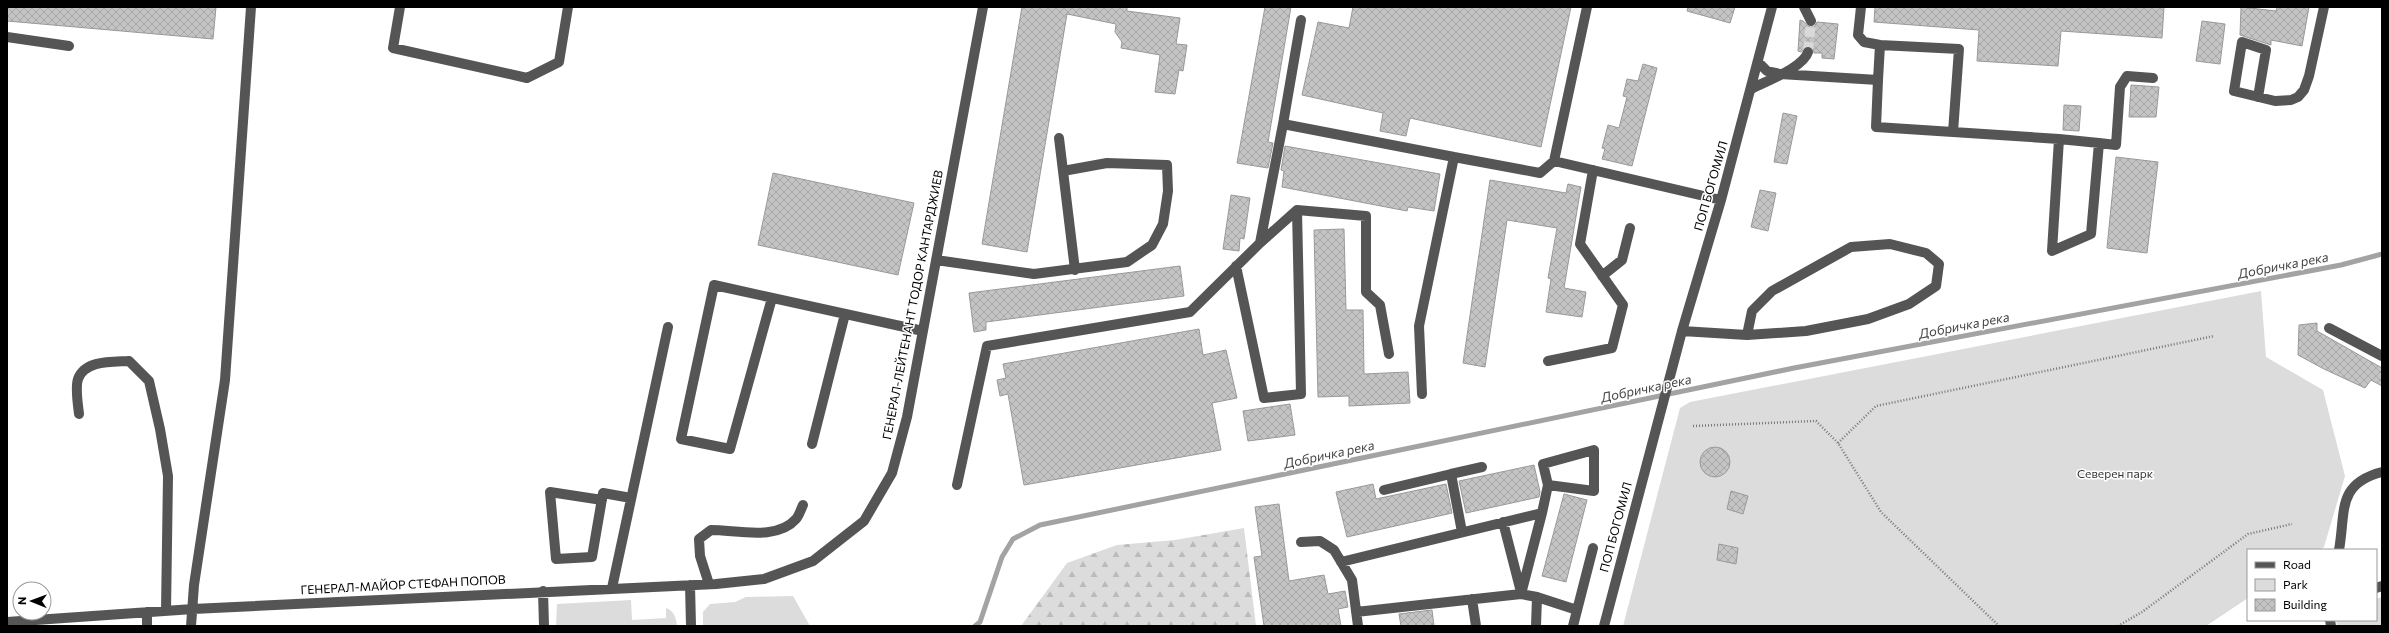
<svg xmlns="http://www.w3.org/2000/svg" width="2389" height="633" viewBox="0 0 2389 633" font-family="Commissioner,sans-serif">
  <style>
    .green { fill: #dcdcdc }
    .forest { fill: url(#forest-firs) }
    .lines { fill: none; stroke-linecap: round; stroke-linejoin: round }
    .stream { stroke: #a3a3a3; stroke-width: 5 }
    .building { fill: url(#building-cross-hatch); stroke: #999 }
    .minor-tunnel { stroke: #d9d9d9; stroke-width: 10; stroke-dasharray: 10 5; stroke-linecap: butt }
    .path { stroke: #777; stroke-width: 2.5; stroke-dasharray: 1 2; stroke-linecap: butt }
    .minor { stroke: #555; stroke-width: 10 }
    .labels { text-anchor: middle; stroke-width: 3; stroke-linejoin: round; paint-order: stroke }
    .street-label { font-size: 12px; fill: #000; stroke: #fff }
    .park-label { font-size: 12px; fill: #333; stroke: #fff }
    .water-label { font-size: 13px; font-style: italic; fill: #444; stroke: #fff }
  </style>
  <defs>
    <pattern id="forest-firs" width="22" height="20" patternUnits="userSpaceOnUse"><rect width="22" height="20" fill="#dcdcdc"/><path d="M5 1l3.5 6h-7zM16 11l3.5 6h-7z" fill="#bbb"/></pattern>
    <pattern id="building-cross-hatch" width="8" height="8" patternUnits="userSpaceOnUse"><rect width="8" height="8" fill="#c4c4c4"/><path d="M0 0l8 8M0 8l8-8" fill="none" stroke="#a7a7a7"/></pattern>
  </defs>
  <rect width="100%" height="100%" fill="#fff"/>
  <!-- green -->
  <path class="green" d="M 2261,291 L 2266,357 L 2323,390 L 2345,476 L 2324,547 L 2319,550 L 2248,550 L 2248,598 L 2206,626 L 1623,626 L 1680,408 L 1690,402 Z
    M 793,596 L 810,626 L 703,626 L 703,612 L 710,604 L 735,602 L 746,597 Z
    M 2382,597 L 2382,626 L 2337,626 L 2336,620 L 2376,620 L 2376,599 Z
    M 631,600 L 632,620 L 666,618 L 666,608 C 674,611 676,617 677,626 L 556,626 L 557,604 Z"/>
  <!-- forest -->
  <path class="forest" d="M 1244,528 L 1256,626 L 1021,626 L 1067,563 L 1117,545 L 1175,540 Z"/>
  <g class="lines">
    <!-- stream -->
    <path class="stream" d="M 975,626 L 980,622 L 1002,557 L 1013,539 L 1040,525 L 1794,368 L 2341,265 L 2382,254"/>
  </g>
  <!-- building -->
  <path class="building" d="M 7,7 L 216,7 L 213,39 L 7,21 Z
    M 1022,7 L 1127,7 L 1127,11 L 1180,18 L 1176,44 L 1187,45 L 1183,71 L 1179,70 L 1175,94 L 1155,92 L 1160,55 L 1121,48 L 1122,42 L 1115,32 L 1116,24 L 1067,14 L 1027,252 L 982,244 Z
    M 1265,7 L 1291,7 L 1268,142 L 1273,143 L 1268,168 L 1237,163 Z
    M 1353,7 L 1571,7 L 1541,147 L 1410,118 L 1406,136 L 1380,131 L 1383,113 L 1302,95 L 1318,22 L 1349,28 Z
    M 1688,7 L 1735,7 L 1730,23 L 1687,11 Z
    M 1875,7 L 2164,7 L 2162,38 L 2061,31 L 2058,66 L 1977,61 L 1979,30 L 1874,22 Z
    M 2241,7 L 2276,11 L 2277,7 L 2309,7 L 2302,46 L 2271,40 L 2271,45 L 2240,35 Z
    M 1800,20 L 1803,21 L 1810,27 L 1814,27 L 1817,22 L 1838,24 L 1834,59 L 1822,58 L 1822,53 L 1814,53 L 1813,48 L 1808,46 L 1801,52 L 1798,51 Z
    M 2202,21 L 2225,24 L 2220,64 L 2196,61 Z
    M 1643,64 L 1657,68 L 1632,166 L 1602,159 L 1605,149 L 1602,148 L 1608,125 L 1619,128 L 1627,97 L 1623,96 L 1627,79 L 1638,81 Z
    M 2131,85 L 2159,87 L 2156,117 L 2129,117 Z
    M 2064,105 L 2081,106 L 2079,131 L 2063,130 Z
    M 1783,113 L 1797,116 L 1787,164 L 1774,162 Z
    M 1285,146 L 1440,174 L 1434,211 L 1408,207 L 1407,211 L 1282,187 L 1284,171 L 1281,170 Z
    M 2116,157 L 2158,162 L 2147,253 L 2107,248 Z
    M 773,173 L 914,203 L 898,275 L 758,245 Z
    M 1490,180 L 1566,193 L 1568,184 L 1581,187 L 1564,288 L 1586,292 L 1582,317 L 1546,312 L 1551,279 L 1548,278 L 1557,228 L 1507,220 L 1485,367 L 1463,363 Z
    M 1760,190 L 1776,193 L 1768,231 L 1751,227 Z
    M 1231,195 L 1250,198 L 1244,239 L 1240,238 L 1239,251 L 1223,249 Z
    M 1344,229 L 1346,310 L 1363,310 L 1364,374 L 1408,372 L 1410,403 L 1349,406 L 1349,396 L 1318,397 L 1314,230 Z
    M 1180,266 L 1184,296 L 986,322 L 986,330 L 974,332 L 969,293 Z
    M 2317,323 L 2317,331 L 2382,368 L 2382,386 L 2371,380 L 2365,388 L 2324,369 L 2298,355 L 2299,325 Z
    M 1199,329 L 1203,355 L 1226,350 L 1237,398 L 1212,403 L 1221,450 L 1024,485 L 1008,394 L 1000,396 L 997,380 L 1006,378 L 1003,364 Z
    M 1290,404 L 1295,435 L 1248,441 L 1243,411 Z
    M1700 462a15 15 0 1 1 30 0a15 15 0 1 1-30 0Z
    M 1534,465 L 1540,492 L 1539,497 L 1466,513 L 1459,481 Z
    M 1373,484 L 1376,499 L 1446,484 L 1452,513 L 1347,537 L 1336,492 Z
    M 1731,491 L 1748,496 L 1743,514 L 1727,509 Z
    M 1564,494 L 1587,500 L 1566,582 L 1542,576 Z
    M 1279,504 L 1289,581 L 1324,575 L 1328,594 L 1345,591 L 1348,607 L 1338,609 L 1341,626 L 1264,626 L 1254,557 L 1262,556 L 1255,507 Z
    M 1719,544 L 1738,548 L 1736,564 L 1717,560 Z
    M 1432,610 L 1434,626 L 1401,626 L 1399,614 Z"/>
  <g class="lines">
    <!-- minor-tunnel -->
    <path class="minor-tunnel" d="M 1808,52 L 1811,21"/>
    <!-- path -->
    <path class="path" d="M 1693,426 L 1816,421 L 1838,443 L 1881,512 L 1999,626
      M 1838,443 L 1876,406 L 2214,336
      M 2118,626 L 2142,612 L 2248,534 L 2292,524"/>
    <!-- minor -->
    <path class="minor" d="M 400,7 L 393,48 L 527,78 L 559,62 L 568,7
      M 1587,7 L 1554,161 L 1721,200
      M 1804,7 L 1811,21
      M 1861,7 L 1858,35 L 1864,42 L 1880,45
      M 1301,20 L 1283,124 L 1454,157
      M 7,37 L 69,46
      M 1758,62 L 1767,71 L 1780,74 L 1878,80 L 1880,45 L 1959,49 L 1953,132 L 2059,139 L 2052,251 L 2091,234 L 2099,143 L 2116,145 L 2120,87 L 2127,76 L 2153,78
      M 1878,80 L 1876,127 L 1953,132
      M 1751,89 C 1766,81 1803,68 1808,52
      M 2258,97 L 2266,50 L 2242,42 L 2234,91 L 2275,101 L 2291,100 L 2298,97 L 2304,90 L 2309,76 L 2324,7
      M 1059,138 L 1075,270
      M 2059,139 L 2099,143
      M 1260,243 L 1297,210
      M 936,260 L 1034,274 L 1127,262 L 1152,245 L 1163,224 L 1168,191 L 1167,165 L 1107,163 L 1063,171
      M 1236,266 L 1264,398 L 1301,394 L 1297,210 L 1366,216 L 1366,292 L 1380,305 L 1389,354
      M 1602,276 L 1622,260 L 1630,228
      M 772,298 L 730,449 L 681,439 L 714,285 L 923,331
      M 2329,328 L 2382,356
      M 1682,331 L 1747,335 L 1806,331 L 1868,319 L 1909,304 L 1936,286 L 1939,264 L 1926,253 L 1890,244 L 1851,247 L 1772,291 L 1752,311 L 1747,335
      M 1548,361 L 1612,348 L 1623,305 L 1580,244 L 1593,170
      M 1422,394 L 1419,326 L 1454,157 L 1540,173 L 1554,161
      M 79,414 C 78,404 75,388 78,379 C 85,360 112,362 129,361 L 149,381 L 160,429 L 168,476 L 166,611
      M 812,444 L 845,314
      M 1451,474 L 1482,467
      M 957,485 L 987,346 L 1190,312 L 1260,243 L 1283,124
      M 1384,490 L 1451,474 L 1462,532
      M 602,500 L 550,492 L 556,559 L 592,557 L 603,493 L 631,498
      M 1542,513 L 1548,485 L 1543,464 L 1594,450 L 1594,491 L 1548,485
      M 1503,522 L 1521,592
      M 1301,542 L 1320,541 L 1334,550 L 1352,580 L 1358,626
      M 2339,550 C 2346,512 2336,484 2382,472
      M 1341,562 L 1542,513 L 1521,594
      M 709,584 L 700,556 L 699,539 L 711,530 C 737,530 777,541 796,519 C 799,516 801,509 803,505
      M 690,585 L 691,626
      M 612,588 L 668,327
      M 2376,588 L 2382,586
      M 543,591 L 544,626
      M 1537,597 L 1577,610
      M 1472,599 L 1476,626
      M 1356,612 L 1521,594 L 1537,597 L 1536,626
      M 2330,620 L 2331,626
      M 7,622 L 193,609 L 716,584 L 764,579 L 813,561 L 864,521 L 892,473 L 907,417 L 983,7
      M 147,626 L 147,612
      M 191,626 L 194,585 L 225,380 L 251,7
      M 1573,626 L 1593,548
      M 1604,626 L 1682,331 L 1721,200 L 1772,7"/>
  </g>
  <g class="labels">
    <!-- street labels -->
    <g class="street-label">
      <text transform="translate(1711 186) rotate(-74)" y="4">ПОП БОГОМИЛ</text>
      <text transform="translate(913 305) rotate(-79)" y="4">ГЕНЕРАЛ-ЛЕЙТЕНАНТ ТОДОР КАНТАРДЖИЕВ</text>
      <text transform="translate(1616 527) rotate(-75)" y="4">ПОП БОГОМИЛ</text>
      <text transform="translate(403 585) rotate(-3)" y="4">ГЕНЕРАЛ-МАЙОР СТЕФАН ПОПОВ</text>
    </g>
    <!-- park labels -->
    <g class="park-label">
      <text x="2115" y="478">Северен парк</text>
    </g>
    <!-- water labels -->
    <g class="water-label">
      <text transform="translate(2283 265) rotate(-11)" y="5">Добричка река</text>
      <text transform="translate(1964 325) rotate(-11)" y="5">Добричка река</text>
      <text transform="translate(1646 388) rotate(-12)" y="5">Добричка река</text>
      <text transform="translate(1329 454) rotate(-12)" y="5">Добричка река</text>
    </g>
  </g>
  <!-- border -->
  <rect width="2389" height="633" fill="none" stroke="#000000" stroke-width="16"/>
  <!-- legend -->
  <rect x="2247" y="549" width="130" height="72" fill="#ffffff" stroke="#999999"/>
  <rect x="2255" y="562" width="20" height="6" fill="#555555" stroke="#999999"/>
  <text x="2283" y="569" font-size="12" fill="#000000">Road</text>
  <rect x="2255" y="579" width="20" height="12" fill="#dcdcdc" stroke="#999999"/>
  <text x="2283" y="589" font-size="12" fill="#000000">Park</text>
  <rect x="2255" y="599" width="20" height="12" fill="url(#building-cross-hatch)" stroke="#999999"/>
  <text x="2283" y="609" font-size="12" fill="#000000">Building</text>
  <!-- north arrow -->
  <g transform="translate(32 601) rotate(271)"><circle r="19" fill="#ffffff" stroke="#999999"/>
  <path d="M0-3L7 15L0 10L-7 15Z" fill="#000000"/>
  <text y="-6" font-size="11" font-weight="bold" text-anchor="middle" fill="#000000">N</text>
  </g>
</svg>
